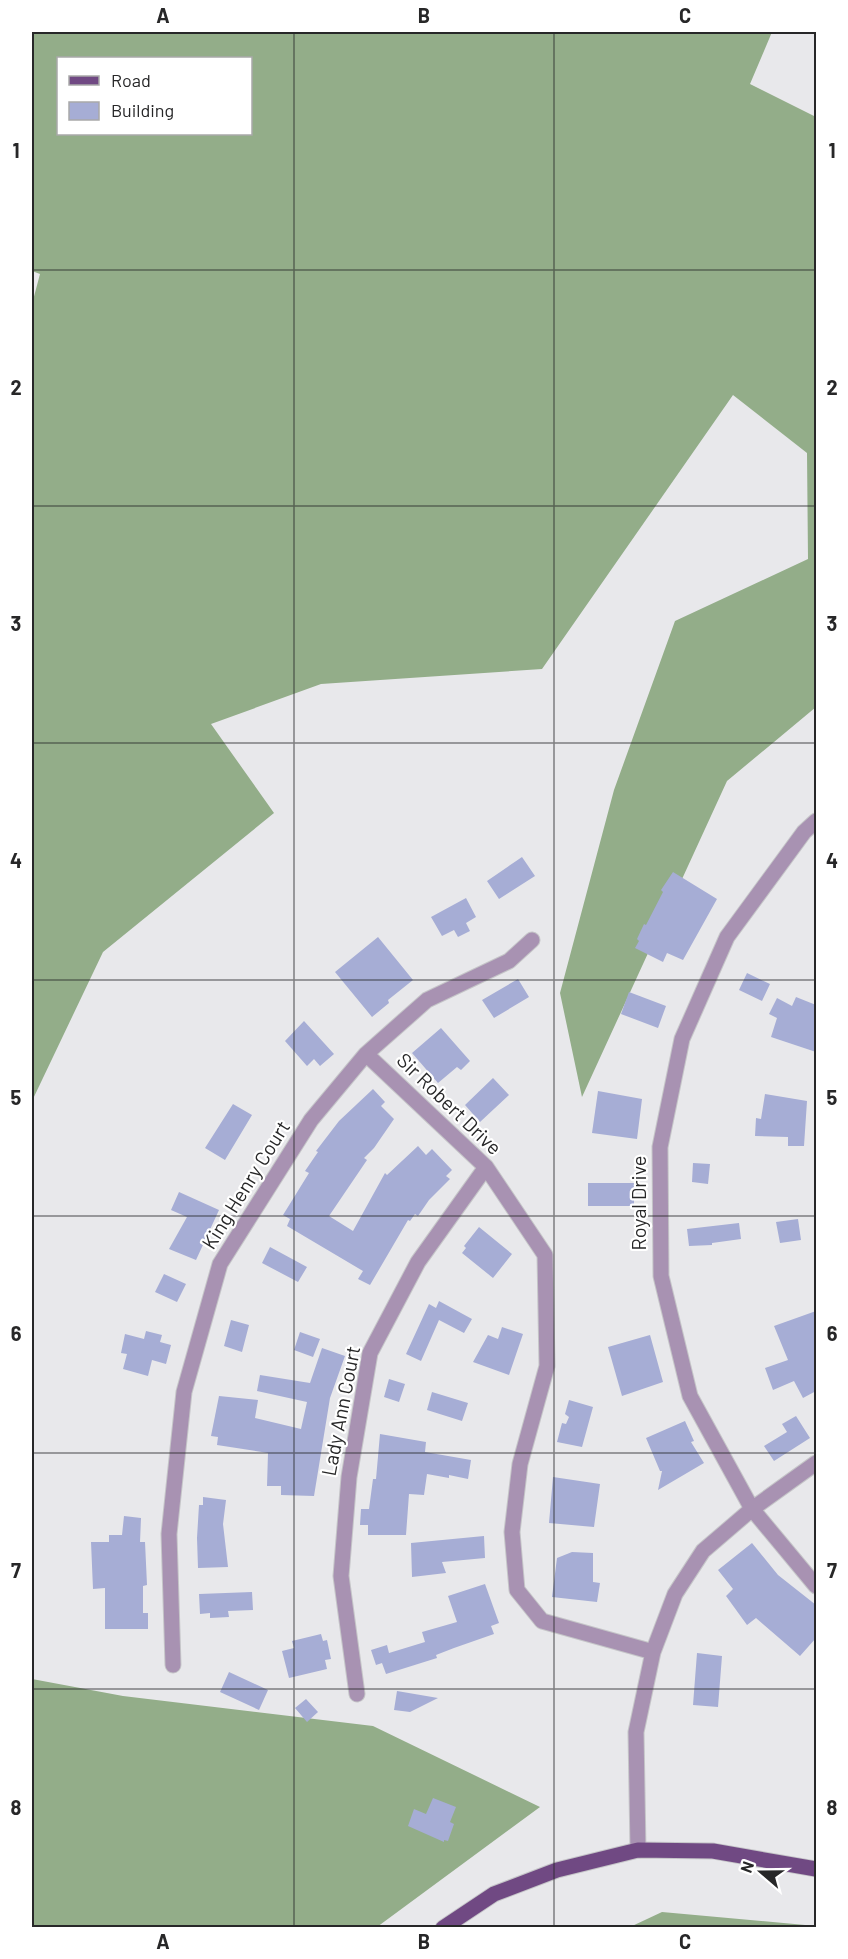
<svg xmlns="http://www.w3.org/2000/svg" width="848" height="1959" viewBox="0 0 848 1959" font-family="Barlow,sans-serif">
  <style>
    .forest { fill: #93ad89; fill-rule: evenodd }
    .building { fill: #a6add5 }
    .lines { fill: none; stroke-linecap: round; stroke-linejoin: round }
    .minor-casing { stroke: #c5c5c8; stroke-width: 17 }
    .major-casing { stroke: #c5c5c8; stroke-width: 17 }
    .minor { stroke: #a892b2; stroke-width: 15 }
    .major { stroke: #704983; stroke-width: 15 }
    .grid { fill: none; stroke: #272728; stroke-width: 1.5; stroke-opacity: 0.55 }
    .labels { text-anchor: middle; stroke-width: 4.5; stroke-linejoin: round; paint-order: stroke }
    .street-label { font-size: 20px; fill: #272728; stroke: #fff }
    .neatline { fill: none; stroke: #272728; stroke-width: 2 }
    .grid-label { font-size: 20px; text-anchor: middle; font-weight: bold; fill: #272728 }
  </style>
  <rect width="100%" height="100%" fill="#e8e8eb"/>
  <!-- forest -->
  <path class="forest" d="M 32,32 L 772,32 L 750,84 L 816,117 L 816,707 L 727,781 L 582,1097 L 560,993 L 614,790 L 675,621 L 808,559 L 807,453 L 733,395 L 542,669 L 321,684 L 211,724 L 274,813 L 103,952 L 32,1101 L 32,304 L 40,274 L 32,271 ZM 58,58 L 250,58 L 250,134 L 58,134 Z
    M 32,1679 L 123,1696 L 373,1726 L 540,1807 L 377,1927 L 32,1927 Z
    M 662,1912 L 816,1926 L 816,1927 L 630,1927 Z"/>
  <!-- building -->
  <path class="building" d="M 522,857 L 535,876 L 499,899 L 487,881 Z
    M 673,872 L 717,899 L 683,960 L 667,953 L 663,962 L 635,948 L 639,941 L 637,939 L 644,924 L 646,925 L 663,892 L 661,890 Z
    M 466,898 L 476,917 L 466,923 L 470,931 L 458,937 L 454,930 L 442,936 L 431,917 Z
    M 378,937 L 413,980 L 388,1000 L 389,1003 L 372,1017 L 335,972 Z
    M 747,973 L 770,984 L 762,1001 L 739,990 Z
    M 518,979 L 529,997 L 494,1018 L 482,1000 Z
    M 629,992 L 666,1006 L 658,1028 L 621,1014 Z
    M 796,997 L 816,1005 L 816,1052 L 771,1037 L 777,1018 L 769,1014 L 777,998 L 792,1006 Z
    M 304,1021 L 334,1054 L 320,1066 L 314,1059 L 307,1066 L 285,1041 Z
    M 441,1028 L 470,1061 L 461,1070 L 457,1067 L 438,1083 L 412,1053 Z
    M 493,1078 L 509,1095 L 480,1122 L 465,1105 Z
    M 373,1089 L 385,1102 L 381,1106 L 394,1119 L 374,1148 L 364,1158 L 367,1160 L 329,1216 L 353,1231 L 385,1173 L 387,1175 L 418,1146 L 426,1155 L 432,1149 L 452,1170 L 446,1176 L 450,1179 L 429,1200 L 418,1216 L 415,1214 L 410,1221 L 408,1220 L 370,1285 L 358,1279 L 363,1271 L 287,1226 L 290,1219 L 283,1215 L 309,1173 L 305,1171 L 318,1152 L 316,1151 L 339,1121 Z
    M 598,1091 L 642,1099 L 637,1139 L 592,1133 Z
    M 765,1094 L 807,1101 L 804,1146 L 788,1146 L 788,1137 L 755,1136 L 756,1118 L 761,1119 Z
    M 233,1104 L 252,1115 L 225,1160 L 205,1148 Z
    M 693,1163 L 710,1164 L 708,1184 L 692,1182 Z
    M 588,1183 L 634,1183 L 634,1206 L 588,1206 Z
    M 179,1192 L 219,1210 L 196,1260 L 169,1249 L 187,1217 L 171,1210 Z
    M 798,1219 L 801,1240 L 780,1243 L 776,1222 Z
    M 739,1223 L 741,1239 L 712,1243 L 712,1245 L 689,1246 L 687,1229 Z
    M 479,1227 L 512,1254 L 493,1278 L 462,1253 L 466,1248 L 464,1246 Z
    M 270,1247 L 307,1267 L 298,1282 L 262,1263 Z
    M 164,1274 L 186,1284 L 177,1302 L 155,1292 Z
    M 439,1301 L 472,1319 L 464,1333 L 439,1320 L 421,1361 L 406,1354 L 429,1304 L 436,1308 Z
    M 816,1311 L 816,1391 L 803,1398 L 794,1381 L 773,1390 L 765,1368 L 788,1360 L 774,1326 Z
    M 231,1320 L 249,1325 L 242,1352 L 224,1346 Z
    M 502,1327 L 523,1334 L 509,1375 L 473,1362 L 488,1335 L 498,1339 Z
    M 146,1331 L 162,1335 L 160,1342 L 171,1345 L 166,1364 L 152,1360 L 148,1376 L 123,1369 L 127,1354 L 121,1353 L 125,1334 L 144,1339 Z
    M 300,1332 L 320,1339 L 313,1357 L 294,1350 Z
    M 650,1335 L 663,1382 L 622,1396 L 608,1347 Z
    M 322,1348 L 345,1356 L 330,1398 L 314,1496 L 281,1495 L 281,1486 L 267,1486 L 268,1453 L 217,1445 L 218,1437 L 211,1436 L 219,1396 L 258,1400 L 255,1418 L 301,1429 L 307,1402 L 257,1391 L 260,1375 L 310,1383 Z
    M 389,1379 L 405,1384 L 399,1402 L 384,1397 Z
    M 432,1392 L 468,1403 L 462,1421 L 427,1410 Z
    M 569,1400 L 593,1407 L 582,1447 L 557,1442 L 562,1423 L 566,1424 L 569,1417 L 565,1414 Z
    M 796,1416 L 810,1438 L 774,1461 L 764,1446 L 787,1432 L 782,1424 Z
    M 685,1421 L 694,1441 L 691,1442 L 704,1463 L 658,1490 L 662,1471 L 660,1471 L 646,1438 Z
    M 380,1434 L 426,1442 L 425,1452 L 471,1460 L 468,1479 L 449,1475 L 449,1478 L 427,1474 L 424,1495 L 409,1494 L 406,1535 L 368,1535 L 368,1525 L 360,1525 L 361,1509 L 369,1509 L 373,1479 L 376,1479 Z
    M 553,1477 L 600,1484 L 594,1527 L 549,1523 Z
    M 203,1497 L 226,1500 L 223,1524 L 228,1567 L 198,1568 L 197,1538 L 199,1505 L 203,1505 Z
    M 124,1516 L 141,1518 L 140,1542 L 145,1542 L 147,1585 L 143,1586 L 143,1613 L 148,1613 L 148,1629 L 105,1629 L 105,1588 L 93,1589 L 91,1542 L 109,1542 L 109,1535 L 122,1535 Z
    M 484,1536 L 485,1558 L 442,1562 L 446,1573 L 412,1577 L 411,1543 Z
    M 752,1543 L 778,1575 L 816,1605 L 816,1638 L 800,1656 L 756,1618 L 747,1625 L 726,1596 L 733,1589 L 718,1570 Z
    M 572,1552 L 593,1553 L 593,1582 L 600,1583 L 597,1602 L 552,1597 L 557,1558 Z
    M 485,1584 L 499,1623 L 491,1626 L 494,1634 L 454,1648 L 436,1655 L 437,1658 L 386,1674 L 382,1663 L 376,1665 L 371,1650 L 387,1645 L 389,1653 L 425,1642 L 422,1632 L 457,1622 L 448,1596 Z
    M 252,1592 L 253,1610 L 228,1611 L 229,1617 L 210,1618 L 210,1613 L 200,1614 L 199,1594 Z
    M 321,1634 L 323,1641 L 327,1640 L 331,1659 L 325,1660 L 327,1669 L 289,1678 L 282,1651 L 294,1648 L 292,1641 Z
    M 697,1653 L 722,1656 L 718,1707 L 693,1705 Z
    M 229,1672 L 268,1690 L 259,1710 L 220,1692 Z
    M 397,1691 L 438,1698 L 410,1712 L 394,1710 Z
    M 306,1699 L 318,1712 L 307,1722 L 295,1708 Z
    M 433,1798 L 456,1807 L 450,1822 L 454,1824 L 448,1841 L 444,1840 L 444,1842 L 408,1826 L 414,1809 L 426,1814 Z"/>
  <g class="lines">
    <!-- minor casing -->
    <g class="minor-casing">
      <path id="minor" d="M 816,821 L 804,832 L 727,937 L 682,1039 L 660,1147 L 661,1276 L 690,1396 L 752,1509 L 816,1586
        M 366,1054 L 486,1167 L 545,1255 L 547,1366 L 520,1464 L 512,1532 L 517,1590 L 542,1621 L 653,1652
        M 173,1665 L 169,1534 L 184,1392 L 220,1264 L 311,1120 L 366,1054 L 427,1000 L 509,961 L 532,940
        M 357,1694 L 341,1576 L 349,1477 L 370,1353 L 418,1262 L 486,1167
        M 638,1850 L 636,1732 L 653,1652 L 675,1594 L 703,1551 L 752,1509 L 816,1463"/>
    </g>
    <!-- major casing -->
    <g class="major-casing">
      <path id="major" d="M 443,1928 L 494,1894 L 557,1870 L 638,1850 L 713,1851 L 816,1869"/>
    </g>
    <!-- minor -->
    <use href="#minor" class="minor"/>
    <!-- major -->
    <use href="#major" class="major"/>
  </g>
  <!-- grid -->
  <path class="grid" d="M 294,32 L 294,1928M 554,32 L 554,1928M 32,270 L 816,270M 32,506 L 816,506M 32,743 L 816,743M 32,980 L 816,980M 32,1216 L 816,1216M 32,1453 L 816,1453M 32,1689 L 816,1689"/>
  <g class="labels">
    <!-- street labels -->
    <g class="street-label">
      <text transform="translate(449 1104) rotate(44)" y="7">Sir Robert Drive</text>
      <text transform="translate(246 1185) rotate(-58)" y="7">King Henry Court</text>
      <text transform="translate(639 1203) rotate(-90)" y="7">Royal Drive</text>
      <text transform="translate(341 1411) rotate(-79)" y="7">Lady Ann Court</text>
    </g>
  </g>
  <!-- border -->
  <rect width="848" height="1959" fill="none" stroke="#ffffff" stroke-width="66"/>
  <!-- legend -->
  <rect x="57" y="57" width="195" height="78" fill="#ffffff" stroke="#a9a9a9" stroke-width="1.5"/>
  <rect x="69" y="76" width="30" height="9" fill="#704983" stroke="#a9a9a9" stroke-width="1.5"/>
  <text x="111" y="87" font-size="18" fill="#272728">Road</text>
  <rect x="69" y="102" width="30" height="18" fill="#a6add5" stroke="#a9a9a9" stroke-width="1.5"/>
  <text x="111" y="117" font-size="18" fill="#272728">Building</text>
  <!-- north arrow -->
  <g transform="translate(761 1872) rotate(290)" stroke="#ffffff" stroke-width="4.5" paint-order="stroke">
  <path d="M0-4.5L10 22L0 15L-10 22Z" fill="#272728"/>
  <text y="-9" font-size="16" font-weight="bold" text-anchor="middle" fill="#272728">N</text>
  </g>
  <rect x="33" y="33" width="782" height="1893" class="neatline"/>
  <g class="grid-label">
    <text x="163" y="23">A</text>
    <text x="424" y="23">B</text>
    <text x="685" y="23">C</text>
    <text x="16" y="158">1</text>
    <text x="832" y="158">1</text>
    <text x="16" y="395">2</text>
    <text x="832" y="395">2</text>
    <text x="16" y="631">3</text>
    <text x="832" y="631">3</text>
    <text x="16" y="868">4</text>
    <text x="832" y="868">4</text>
    <text x="16" y="1105">5</text>
    <text x="832" y="1105">5</text>
    <text x="16" y="1341">6</text>
    <text x="832" y="1341">6</text>
    <text x="16" y="1578">7</text>
    <text x="832" y="1578">7</text>
    <text x="16" y="1815">8</text>
    <text x="832" y="1815">8</text>
    <text x="163" y="1949">A</text>
    <text x="424" y="1949">B</text>
    <text x="685" y="1949">C</text>
  </g>
</svg>
